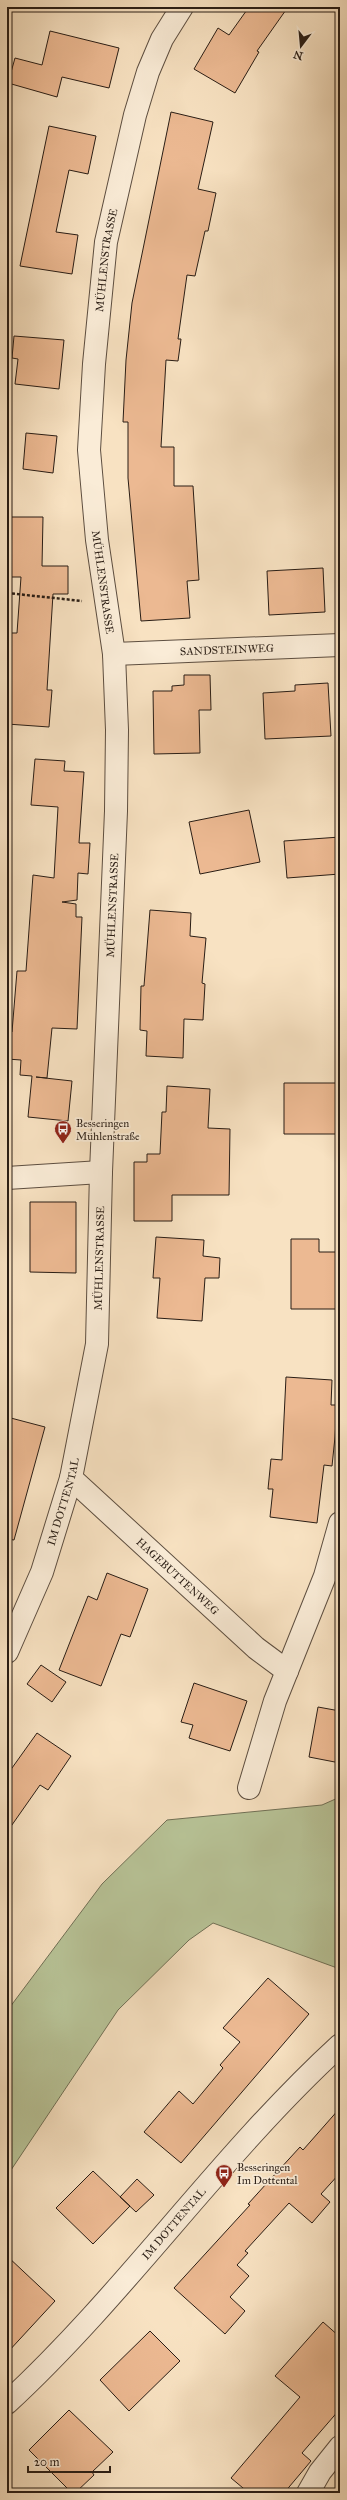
<svg xmlns="http://www.w3.org/2000/svg" width="347" height="2500" viewBox="0 0 347 2500" font-family="'IM FELL Great Primer',serif">
  <style>
    .green { fill: #b8c498; stroke: #707056 }
    .building { fill: #ecb992; stroke: #291d15 }
    .lines { fill: none; stroke-linecap: round; stroke-linejoin: round }
    .minor-casing { stroke: #5d4e40; stroke-width: 24 }
    .path { stroke: #291d15; stroke-width: 2.5; stroke-dasharray: 3 2; stroke-linecap: butt }
    .minor { stroke: #faecd7; stroke-width: 22 }
    .labels { text-anchor: middle; stroke-width: 3.5; stroke-linejoin: round; paint-order: stroke }
    .street-label { font-size: 11px; fill: #291d15; stroke: #faecd7 }
    .poi-label { font-size: 11px; fill: #291d15; stroke: #faecd7; text-anchor: start }
  </style>
  <rect width="100%" height="100%" fill="#f8e2c2"/>
  <filter id="stains"><feTurbulence type="fractalNoise" baseFrequency=".005" numOctaves="4"/><feColorMatrix values="0 0 0 0 .2 0 0 0 0 .09 0 0 0 0 .02 0 0 0 .5 -.17"/></filter>
  <radialGradient id="worn" r=".72"><stop offset=".6" stop-color="#630" stop-opacity="0"/><stop offset="1" stop-color="#630" stop-opacity=".3"/></radialGradient>
  <!-- green -->
  <path class="green" d="M 340,1797 L 340,1969 L 213,1923 L 189,1940 L 118,2010 L 7,2176 L 7,2011 L 102,1884 L 167,1820 L 322,1805 Z"/>
  <!-- building -->
  <path class="building" d="M 249,7 L 288,7 L 257,51 L 259,52 L 235,93 L 194,69 L 218,28 L 229,35 Z
    M 50,31 L 119,48 L 109,88 L 62,77 L 57,97 L 8,83 L 15,58 L 42,65 Z
    M 171,112 L 213,122 L 198,189 L 216,193 L 208,231 L 205,231 L 195,276 L 187,275 L 178,339 L 181,339 L 178,361 L 166,360 L 161,447 L 174,447 L 174,486 L 193,486 L 199,580 L 187,581 L 190,618 L 141,621 L 128,478 L 128,422 L 123,422 L 126,360 L 132,303 Z
    M 49,126 L 96,136 L 88,174 L 69,170 L 56,232 L 78,235 L 72,274 L 20,266 Z
    M 14,336 L 64,340 L 59,389 L 15,384 L 18,359 L 12,358 Z
    M 26,433 L 57,436 L 53,473 L 23,469 Z
    M 7,517 L 43,517 L 42,566 L 68,566 L 68,594 L 53,594 L 47,690 L 52,690 L 49,727 L 7,724 L 7,633 L 17,633 L 21,577 L 7,577 Z
    M 323,568 L 325,612 L 269,615 L 267,571 Z
    M 184,675 L 210,675 L 211,710 L 199,710 L 200,753 L 154,754 L 153,691 L 172,691 L 172,686 L 184,685 Z
    M 328,683 L 331,736 L 265,739 L 263,693 L 295,691 L 295,685 Z
    M 35,759 L 65,761 L 64,771 L 84,772 L 79,843 L 90,843 L 88,874 L 78,873 L 77,900 L 62,902 L 76,904 L 76,917 L 82,917 L 77,1029 L 52,1028 L 47,1078 L 36,1077 L 72,1081 L 68,1121 L 28,1117 L 32,1076 L 20,1075 L 21,1060 L 7,1059 L 9,1031 L 12,1032 L 17,971 L 26,971 L 33,875 L 54,878 L 58,807 L 31,805 Z
    M 249,810 L 260,862 L 200,874 L 189,822 Z
    M 340,837 L 340,874 L 287,878 L 284,841 Z
    M 150,910 L 191,913 L 190,936 L 206,938 L 202,983 L 205,984 L 203,1020 L 184,1019 L 183,1058 L 146,1056 L 147,1031 L 140,1030 L 141,986 L 144,986 Z
    M 284,1083 L 339,1083 L 339,1134 L 284,1134 Z
    M 167,1086 L 210,1089 L 208,1128 L 230,1129 L 229,1195 L 172,1195 L 172,1221 L 134,1221 L 134,1162 L 147,1162 L 147,1154 L 160,1154 L 162,1112 L 166,1112 Z
    M 30,1202 L 76,1202 L 76,1273 L 30,1272 Z
    M 156,1237 L 204,1240 L 203,1256 L 220,1258 L 219,1278 L 205,1278 L 202,1321 L 157,1318 L 160,1278 L 153,1278 Z
    M 291,1239 L 319,1239 L 319,1252 L 340,1252 L 340,1309 L 291,1309 Z
    M 286,1377 L 332,1380 L 331,1405 L 337,1405 L 335,1437 L 332,1466 L 324,1465 L 317,1523 L 270,1517 L 273,1489 L 268,1489 L 271,1459 L 282,1460 Z
    M 7,1417 L 45,1427 L 14,1540 L 7,1539 Z
    M 107,1573 L 148,1589 L 130,1637 L 121,1634 L 101,1686 L 59,1670 L 88,1596 L 97,1600 Z
    M 41,1665 L 66,1682 L 52,1702 L 27,1684 Z
    M 194,1683 L 247,1701 L 230,1751 L 189,1738 L 193,1725 L 181,1722 Z
    M 318,1707 L 340,1711 L 340,1763 L 309,1757 Z
    M 37,1733 L 71,1756 L 48,1790 L 40,1785 L 7,1832 L 7,1775 Z
    M 268,1978 L 309,2014 L 181,2163 L 144,2132 L 179,2091 L 193,2104 L 223,2068 L 220,2065 L 240,2042 L 223,2028 Z
    M 340,2108 L 340,2173 L 321,2194 L 330,2202 L 312,2223 L 289,2203 L 245,2251 L 248,2253 L 237,2265 L 249,2276 L 230,2297 L 245,2311 L 225,2334 L 174,2288 L 250,2205 L 248,2204 L 267,2183 L 300,2147 L 303,2150 Z
    M 93,2171 L 130,2206 L 93,2244 L 56,2208 Z
    M 137,2179 L 154,2195 L 136,2212 L 120,2197 Z
    M 7,2256 L 55,2301 L 7,2353 Z
    M 323,2322 L 340,2337 L 340,2409 L 302,2453 L 311,2461 L 284,2493 L 249,2493 L 231,2478 L 300,2397 L 275,2376 Z
    M 150,2331 L 180,2361 L 129,2411 L 100,2380 Z
    M 69,2410 L 113,2452 L 92,2472 L 94,2475 L 75,2493 L 72,2493 L 29,2450 Z"/>
  <g class="lines">
    <!-- minor casing -->
    <g class="minor-casing">
      <g id="minor">
        <path id="s1" d="M 114,654 L 340,645"/>
        <path d="M 7,1178 L 101,1172"/>
        <path id="s2" d="M 71,1478 L 256,1648 L 287,1671"/>
        <path id="s3" d="M 7,1652 L 42,1572 L 71,1478 L 97,1344 L 101,1172 L 116,811 L 117,730 L 114,654 L 97,540 L 89,450 L 94,364 L 106,242 L 135,115 L 148,72 L 162,39 L 182,7"/>
        <path d="M 249,1788 L 275,1701 L 325,1576 L 340,1523"/>
        <path id="s4" d="M 7,2403 C 127,2292 220,2155 340,2045"/>
        <path d="M 308,2493 L 320,2472 L 340,2447"/>
      </g>
    </g>
    <!-- path -->
    <path class="path" d="M 7,593 L 82,601"/>
    <!-- minor -->
    <use href="#minor" class="minor"/>
  </g>
  <!-- icons -->
  <defs>
    <g id="bus-pin" transform="scale(0.9)"><path d="M0 17L-7.5 6A9.5 9.5 0 1 1 7.5 6Z" fill="#8f2418" stroke="#faecd7"/><path d="M-5-6H5V4H4V6H2V4H-2V6H-4V4H-5ZM-3.5-4V0h7V-4ZM-3.5 1.2v1.5H-2V1.2ZM2 1.2v1.5H3.5V1.2Z" fill="#fff"/></g>
  </defs>
  <g fill-rule="evenodd">
    <use href="#bus-pin" x="63" y="1129"/>
    <use href="#bus-pin" x="224" y="2173"/>
  </g>
  <g class="labels">
    <!-- street labels -->
    <g class="street-label">
      <text dy="4" stroke="none"><textPath href="#s3" startOffset="1409">MÜHLENSTRASSE</textPath></text>
      <text transform="translate(103 582) rotate(82)" y="4">MÜHLENSTRASSE</text>
      <text dy="4" stroke="none"><textPath href="#s1" startOffset="113">SANDSTEINWEG</textPath></text>
      <text dy="4" stroke="none"><textPath href="#s3" startOffset="761">MÜHLENSTRASSE</textPath></text>
      <text dy="4" stroke="none"><textPath href="#s3" startOffset="408">MÜHLENSTRASSE</textPath></text>
      <text dy="4" stroke="none"><textPath href="#s3" startOffset="161">IM DOTTENTAL</textPath></text>
      <text dy="4" stroke="none"><textPath href="#s2" startOffset="145">HAGEBUTTENWEG</textPath></text>
      <text dy="4" stroke="none"><textPath href="#s4" startOffset="245">IM DOTTENTAL</textPath></text>
    </g>
    <!-- poi labels -->
    <g class="poi-label">
      <text x="76" y="1127">Besseringen<tspan x="76" dy="13">Mühlenstraße</tspan></text>
      <text x="237" y="2171">Besseringen<tspan x="237" dy="13">Im Dottental</tspan></text>
    </g>
  </g>
  <!-- margin -->
  <rect width="347" height="2500" fill="none" stroke="#f8e2c2" stroke-width="24"/>
  <rect x="8" y="8" width="331" height="2484" fill="none" stroke="#291d15" stroke-width="2"/>
  <rect x="12" y="12" width="323" height="2476" fill="none" stroke="#291d15"/>
  <!-- north arrow -->
  <g transform="translate(301 46) rotate(196)" stroke="#faecd7" stroke-width="3" paint-order="stroke">
  <path d="M0-3L7 15L0 10L-7 15Z" fill="#291d15"/>
  <text y="-6" font-size="11" font-weight="bold" text-anchor="middle" fill="#291d15">N</text>
  </g>
  <!-- scale -->
  <path d="M28 2466v6h82v-6" fill="none" stroke="#291d15" stroke-width="2"/>
  <text x="34" y="2466" font-size="12" fill="#291d15" stroke="#faecd7" stroke-width="3" paint-order="stroke">20 m</text>
  <rect width="100%" height="100%" filter="url(#stains)"/>
  <rect width="100%" height="100%" fill="url(#worn)"/>
</svg>
